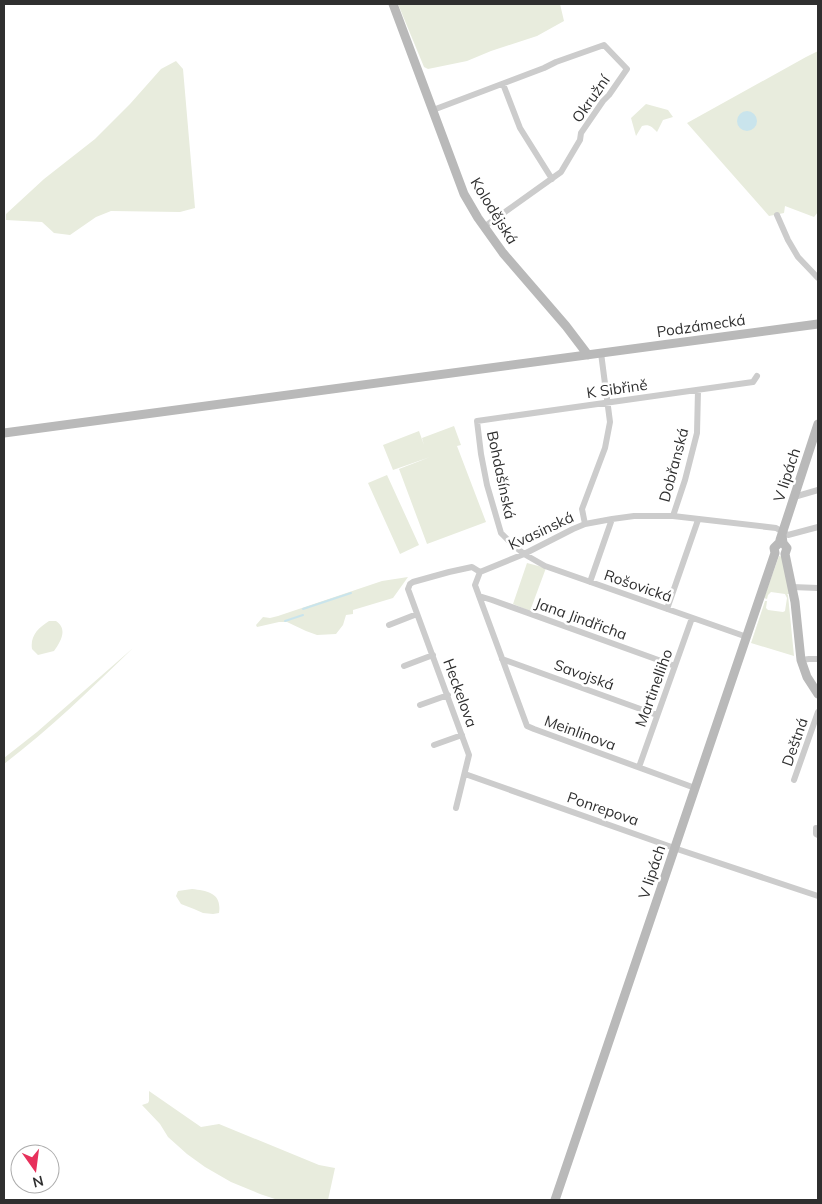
<svg xmlns="http://www.w3.org/2000/svg" width="822" height="1204" viewBox="0 0 822 1204" font-family="Mulish,sans-serif">
  <style>
    .green { fill: #e8ecdd }
    .water { fill: #c9e4ec }
    .lines { fill: none; stroke-linecap: round; stroke-linejoin: round }
    .stream { stroke: #c9e4ec; stroke-width: 2 }
    .street { stroke: #ccc; stroke-width: 6 }
    .secondary { stroke: #b9b9b9; stroke-width: 9 }
    .labels { text-anchor: middle; stroke-width: 5; stroke-linejoin: round; paint-order: stroke }
    .street-label { font-size: 15px; fill: #2f2f2f; stroke: #fff }
  </style>
  <rect width="100%" height="100%" fill="#fff"/>
  <!-- green -->
  <path class="green" d="M 398,4 L 560,4 L 564,21 L 537,36 L 491,51 L 467,61 L 428,69 L 424,67 Z
    M 818,51 L 818,212 L 814,217 L 785,206 L 784,213 L 769,216 L 687,123 L 806,57 Z
    M 176,61 L 183,69 L 195,208 L 180,212 L 111,211 L 96,217 L 70,235 L 54,233 L 42,222 L 6,220 L 6,214 L 44,179 L 95,139 L 130,104 L 161,69 Z
    M 646,104 L 668,110 L 673,117 L 663,120 L 657,132 C 652,127 649,124 642,126 L 636,136 L 631,118 Z
    M 454,426 L 461,445 L 457,446 L 486,522 L 427,544 L 399,469 L 430,457 L 393,470 L 383,445 L 419,431 L 424,445 L 422,438 Z
    M 387,475 L 419,545 L 400,554 L 368,483 Z
    M 779,556 L 783,557 L 790,594 L 787,594 L 788,595 L 794,656 L 751,643 L 765,601 L 767,601 L 766,608 L 768,610 L 783,612 L 785,611 L 787,598 L 785,594 L 771,592 L 768,595 L 767,599 L 764,598 Z
    M 527,563 L 546,568 L 530,611 L 513,604 Z
    M 408,577 L 393,598 L 353,610 L 353,614 L 346,615 L 343,625 L 336,634 L 317,635 L 306,631 L 287,622 L 279,622 L 257,627 L 256,625 L 263,617 L 270,618 L 278,616 L 382,581 Z
    M 49,621 L 56,621 C 68,629 61,641 54,651 L 38,655 L 32,649 C 30,636 38,628 49,621 Z
    M 133,648 C 92,688 50,729 4,764 L 4,758 L 37,732 Z
    M 192,889 C 208,891 222,893 219,913 L 213,914 L 203,913 L 194,909 L 181,904 L 176,896 L 178,891 Z
    M 149,1091 L 201,1127 L 219,1124 L 319,1165 L 335,1168 L 328,1200 L 278,1200 L 260,1194 L 231,1182 L 205,1167 L 187,1154 L 168,1137 L 160,1124 L 142,1105 L 148,1103 L 149,1101 Z"/>
  <!-- water -->
  <path class="water" d="M737 121a10 10 0 1 1 20 0a10 10 0 1 1-20 0Z"/>
  <g class="lines">
    <!-- stream -->
    <path class="stream" d="M 303,609 L 351,593
      M 285,621 L 303,615"/>
    <!-- street -->
    <path class="street" d="M 503,84 L 520,128 L 552,179
      M 433,110 L 544,68 L 556,62 L 604,45 L 627,69 L 609,95 L 603,101 L 581,133 L 580,140 L 561,172 L 484,227
      M 777,215 L 788,240 L 798,257 L 818,278
      M 794,497 L 818,490
      M 673,516 L 685,480 L 697,433 L 698,390
      M 585,524 L 582,509 L 605,448 L 610,422 L 601,353
      M 480,572 L 524,554 L 573,529 L 585,524 L 612,519 L 634,516 L 673,516 L 776,528 L 788,535 L 818,527
      M 480,572 L 475,585 L 479,596 L 527,726 L 534,729 L 695,788
      M 590,582 L 612,519
      M 792,587 L 818,588
      M 479,596 L 492,600 L 675,666
      M 667,609 L 698,520
      M 389,625 L 417,614
      M 747,637 L 545,566 L 524,554 L 512,544 L 501,533 L 487,485 L 481,454 L 477,421 L 753,382 L 757,376
      M 502,659 L 657,715
      M 801,660 L 809,659 L 818,659
      M 404,666 L 433,655
      M 420,705 L 448,695
      M 434,745 L 462,735
      M 639,767 L 692,618
      M 465,774 L 680,850 L 818,896
      M 794,780 L 818,712
      M 456,808 L 469,755 L 408,589 L 410,584 L 413,582 L 449,572 L 472,567 L 480,572
      M 816,828 L 816,834 L 818,835"/>
    <!-- secondary -->
    <path class="secondary" d="M 393,4 L 464,194 L 478,218 L 503,253 L 566,326 L 588,355
      M 4,433 L 818,324
      M 782,535 L 783,543 L 787,548 L 785,554 L 795,602 L 801,660 L 807,677 L 818,694
      M 780,540 L 818,424
      M 555,1200 L 775,553 L 774,548 L 779,543 L 783,543"/>
  </g>
  <g class="labels">
    <!-- street labels -->
    <g class="street-label">
      <text transform="translate(591 99) rotate(-55)" y="5">Okružní</text>
      <text transform="translate(494 211) rotate(58)" y="5">Kolodějská</text>
      <text transform="translate(701 326) rotate(-8)" y="5">Podzámecká</text>
      <text transform="translate(617 389) rotate(-8)" y="5">K Sibřině</text>
      <text transform="translate(674 465) rotate(-75)" y="5">Dobřanská</text>
      <text transform="translate(501 475) rotate(78)" y="5">Bohdašínská</text>
      <text transform="translate(787 475) rotate(-72)" y="5">V lipách</text>
      <text transform="translate(541 531) rotate(-25)" y="5">Kvasinská</text>
      <text transform="translate(638 586) rotate(19)" y="5">Rošovická</text>
      <text transform="translate(581 619) rotate(20)" y="5">Jana Jindřicha</text>
      <text transform="translate(584 675) rotate(20)" y="5">Savojská</text>
      <text transform="translate(654 688) rotate(-70)" y="5">Martinelliho</text>
      <text transform="translate(460 693) rotate(70)" y="5">Heckelova</text>
      <text transform="translate(580 733) rotate(20)" y="5">Meinlinova</text>
      <text transform="translate(795 742) rotate(-71)" y="5">Deštná</text>
      <text transform="translate(603 809) rotate(19)" y="5">Ponrepova</text>
      <text transform="translate(652 872) rotate(-72)" y="5">V lipách</text>
    </g>
  </g>
  <!-- border -->
  <rect width="822" height="1204" fill="none" stroke="#2f2f2f" stroke-width="10"/>
  <!-- north arrow -->
  <g transform="translate(35 1169) rotate(166)"><circle r="24" fill="#ffffff" stroke="#acacac"/>
  <path d="M0-4L9 19L0 12L-9 19Z" fill="#e7305b"/>
  <text y="-8" font-size="14" font-weight="bold" text-anchor="middle" fill="#2f2f2f">N</text>
  </g>
</svg>
